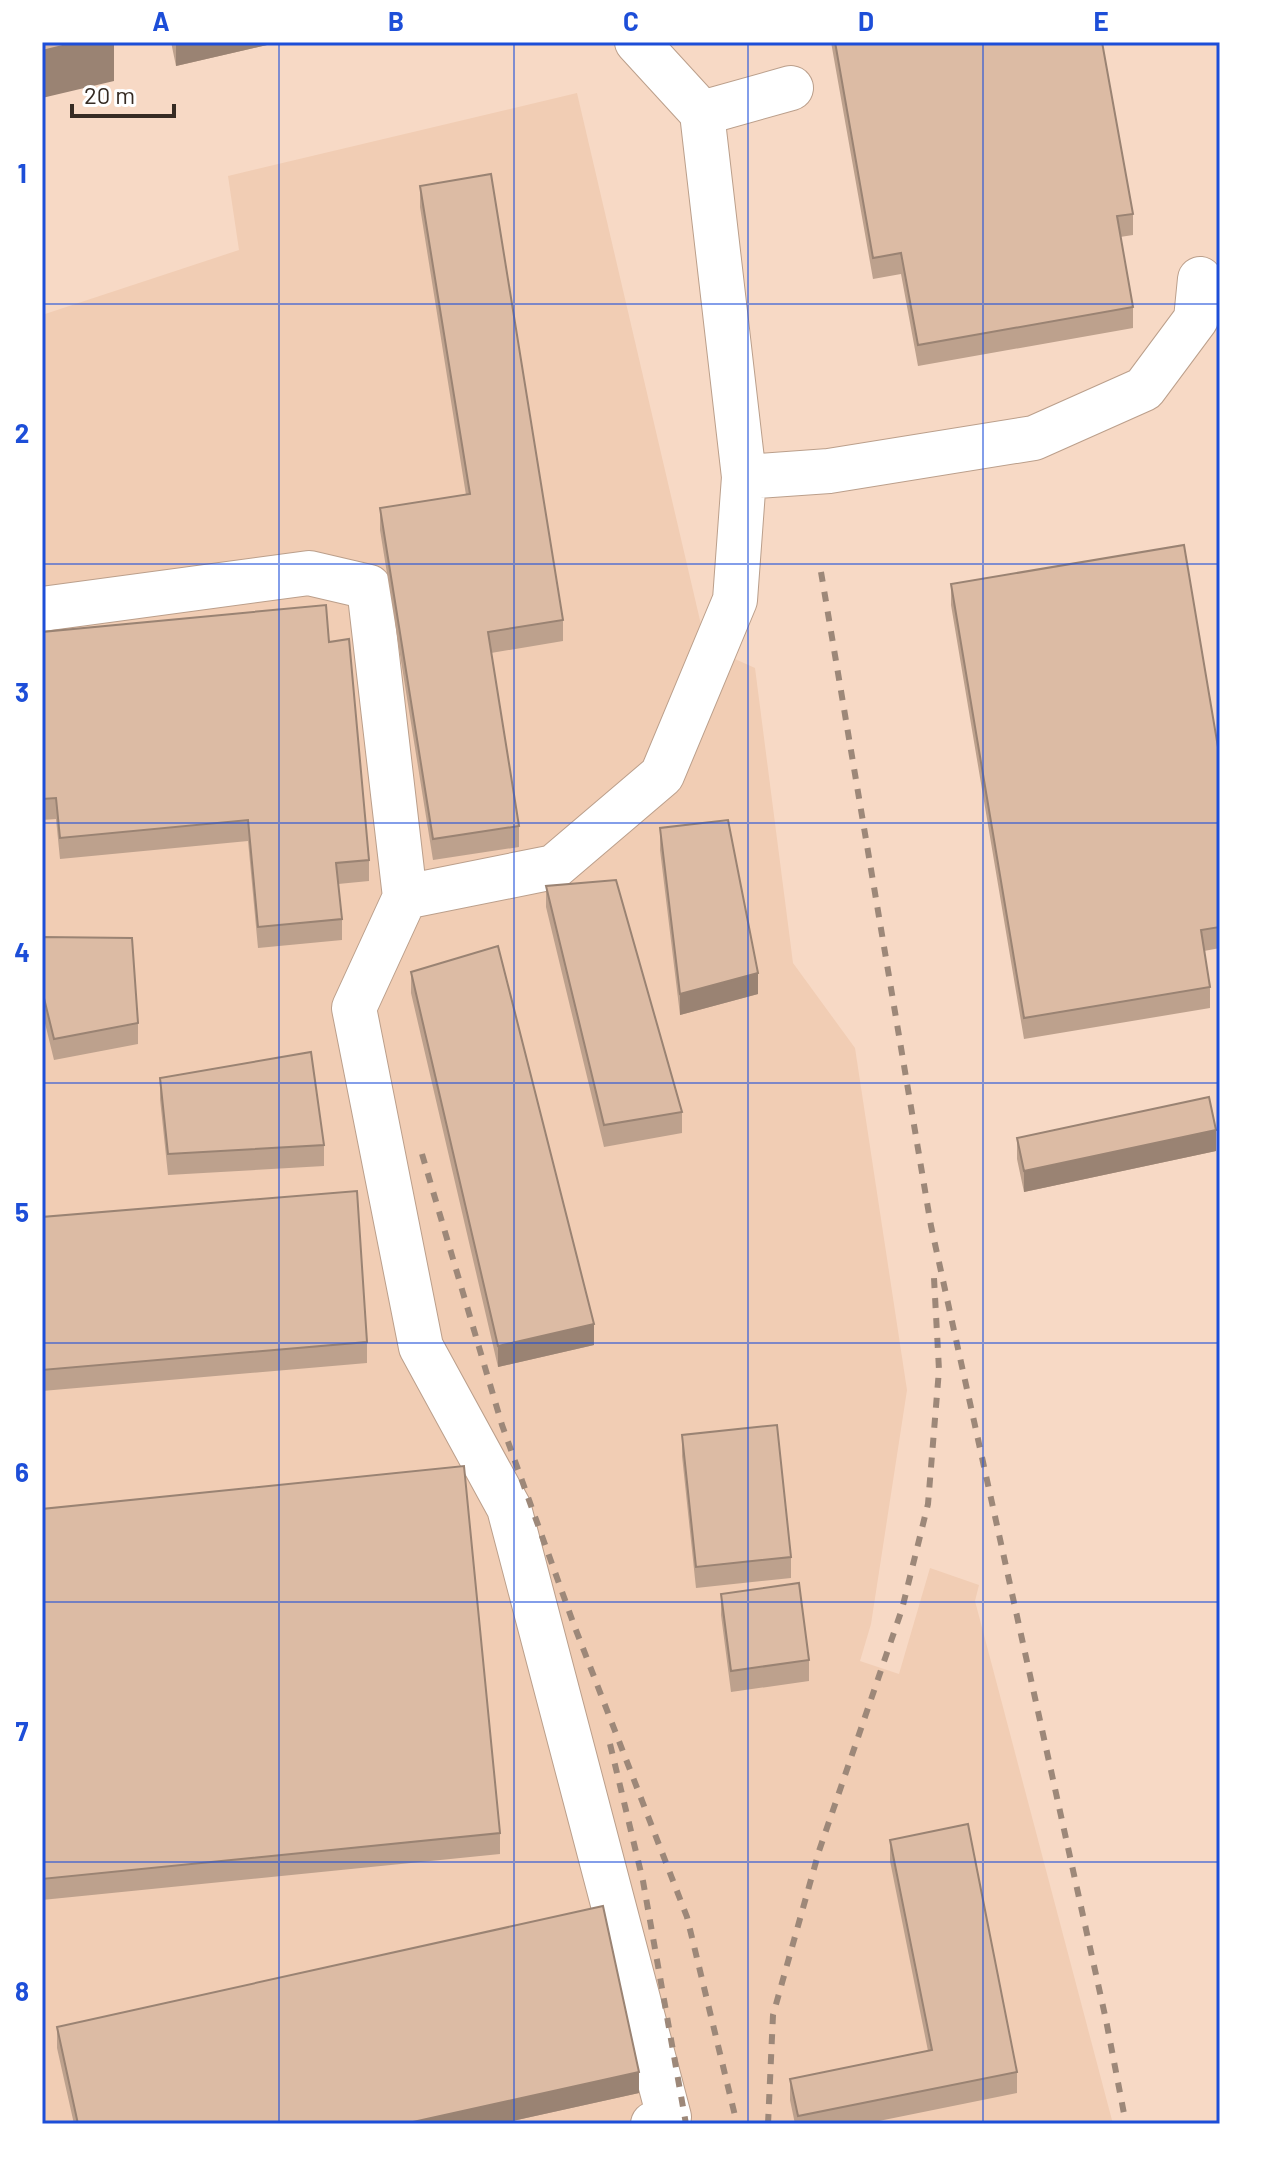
<svg xmlns="http://www.w3.org/2000/svg" width="1262" height="2166" viewBox="0 0 1262 2166" font-family="Barlow,sans-serif">
  <style>
    .built { fill: #f1cdb4 }
    .lines { fill: none; stroke-linecap: round; stroke-linejoin: round }
    .minor-casing { stroke: #bb9f8b; stroke-width: 46 }
    .minor { stroke: #fff; stroke-width: 44 }
    .rail { stroke: #9d8879; stroke-width: 6; stroke-dasharray: 10 10; stroke-linecap: butt }
    .wall { fill: #bda18d }
    .shaded-wall { fill: #9a8373 }
    .building { fill: #dcbba4; stroke: #9a8373; stroke-width: 2 }
    .grid { fill: none; stroke: #1d4ed8; stroke-width: 2; stroke-opacity: 0.55 }
    .neatline { fill: none; stroke: #1d4ed8; stroke-width: 3 }
    .grid-label { font-size: 26px; text-anchor: middle; font-weight: bold; fill: #1d4ed8 }
  </style>
  <rect width="100%" height="100%" fill="#f7d9c5"/>
  <!-- built -->
  <path class="built" d="M 577,93 L 706,646 L 755,668 L 793,963 L 855,1048 L 907,1390 L 871,1624 L 860,1661 L 899,1674 L 930,1568 L 979,1585 L 975,1601 L 1113,2124 L 42,2124 L 42,315 L 239,250 L 228,176 Z"/>
  <g class="lines">
    <!-- minor casing -->
    <g class="minor-casing">
      <path id="minor" d="M 637,42 L 702,113 L 791,88
        M 702,113 L 744,477 L 829,471 L 1034,438 L 1144,389 L 1196,319 L 1200,279
        M 42,609 L 309,573 L 369,587 L 405,897 L 554,867 L 662,775 L 735,600 L 744,477
        M 405,897 L 354,1008 L 421,1347 L 509,1508 L 669,2117 L 653,2124"/>
    </g>
    <!-- minor -->
    <use href="#minor" class="minor"/>
    <!-- rail -->
    <path class="rail" d="M 821,572 L 931,1226 L 1106,2020 L 1126,2124
      M 422,1154 L 502,1425 L 574,1625 L 687,1917 L 737,2124
      M 610,1744 L 643,1881 L 686,2124
      M 768,2124 L 773,2015 L 819,1851 L 902,1609 L 928,1504 L 939,1370 L 934,1278"/>
  </g>
  <!-- wall -->
  <path class="wall" d="M 171,42 L 280,42 L 176,66 Z
    M 831,42 L 1102,42 L 1133,214 L 1133,235 L 1120,237 L 1133,307 L 1133,328 L 918,366 L 901,274 L 873,279 Z
    M 420,186 L 563,620 L 563,641 L 491,653 L 519,826 L 519,847 L 433,860 L 380,530 L 380,508 L 466,495 L 420,207 Z
    M 951,584 L 1220,759 L 1220,948 L 1204,951 L 1210,987 L 1210,1008 L 1024,1039 L 951,605 Z
    M 42,632 L 329,642 L 369,860 L 369,881 L 338,884 L 342,919 L 342,940 L 258,948 L 248,841 L 60,859 L 56,819 L 42,820 Z
    M 660,828 L 758,994 L 680,1015 L 660,850 Z
    M 546,886 L 682,1112 L 682,1133 L 604,1147 L 546,907 Z
    M 42,937 L 138,1023 L 138,1044 L 54,1060 L 42,1011 Z
    M 411,972 L 594,1345 L 498,1367 L 411,993 Z
    M 160,1078 L 324,1145 L 324,1166 L 168,1175 L 160,1099 Z
    M 1017,1138 L 1216,1151 L 1024,1192 L 1017,1159 Z
    M 42,1217 L 367,1342 L 367,1363 L 42,1391 Z
    M 682,1435 L 791,1557 L 791,1578 L 696,1588 L 682,1456 Z
    M 42,1509 L 500,1833 L 500,1854 L 42,1900 Z
    M 721,1594 L 809,1660 L 809,1681 L 731,1692 L 721,1615 Z
    M 890,1840 L 1017,2072 L 1017,2093 L 864,2124 L 795,2124 L 790,2100 L 790,2079 L 928,2051 L 890,1861 Z
    M 57,2027 L 639,2093 L 499,2124 L 74,2124 L 57,2048 Z"/>
  <!-- shaded-wall -->
  <path class="shaded-wall" d="M 79,42 L 114,42 L 114,81 L 42,98 L 42,51 Z
    M 176,42 L 280,42 L 176,66 Z
    M 758,973 L 758,994 L 680,1015 L 680,994 Z
    M 1216,1130 L 1216,1151 L 1024,1192 L 1024,1171 Z
    M 594,1324 L 594,1345 L 498,1367 L 498,1346 Z
    M 639,2072 L 639,2093 L 499,2124 L 404,2124 Z"/>
  <!-- building -->
  <path class="building" d="M 42,42 L 79,42 L 42,51 Z
    M 835,42 L 1102,42 L 1133,214 L 1117,216 L 1133,307 L 918,345 L 901,253 L 873,258 Z
    M 491,174 L 563,620 L 488,632 L 519,826 L 433,839 L 380,508 L 470,494 L 420,186 Z
    M 1184,545 L 1220,759 L 1220,927 L 1201,930 L 1210,987 L 1024,1018 L 951,584 Z
    M 326,605 L 329,642 L 349,639 L 369,860 L 336,863 L 342,919 L 258,927 L 248,820 L 60,838 L 56,798 L 42,799 L 42,632 Z
    M 728,820 L 758,973 L 680,994 L 660,828 Z
    M 616,880 L 682,1112 L 604,1125 L 546,886 Z
    M 42,937 L 132,938 L 138,1023 L 54,1039 L 42,990 Z
    M 498,946 L 594,1324 L 498,1346 L 411,972 Z
    M 311,1052 L 324,1145 L 168,1154 L 160,1078 Z
    M 1209,1097 L 1216,1130 L 1024,1171 L 1017,1138 Z
    M 357,1191 L 367,1342 L 42,1370 L 42,1217 Z
    M 777,1425 L 791,1557 L 696,1567 L 682,1435 Z
    M 464,1466 L 500,1833 L 42,1879 L 42,1509 Z
    M 799,1583 L 809,1660 L 731,1671 L 721,1594 Z
    M 968,1824 L 1017,2072 L 798,2116 L 790,2079 L 932,2050 L 890,1840 Z
    M 603,1906 L 639,2072 L 404,2124 L 78,2124 L 57,2027 Z"/>
  <!-- grid -->
  <path class="grid" d="M 279,42 L 279,2124M 514,42 L 514,2124M 748,42 L 748,2124M 983,42 L 983,2124M 42,304 L 1220,304M 42,564 L 1220,564M 42,823 L 1220,823M 42,1083 L 1220,1083M 42,1343 L 1220,1343M 42,1602 L 1220,1602M 42,1862 L 1220,1862"/>
  <!-- border -->
  <rect width="1262" height="2166" fill="none" stroke="#ffffff" stroke-width="88"/>
  <!-- scale -->
  <path d="M72 104v12h102v-12" fill="none" stroke="#362b23" stroke-width="4"/>
  <text x="84" y="104" font-size="24" fill="#362b23" stroke="#ffffff" stroke-width="6" paint-order="stroke">20 m</text>
  <rect x="44" y="44" width="1174" height="2078" class="neatline"/>
  <g class="grid-label">
    <text x="161" y="31">A</text>
    <text x="396" y="31">B</text>
    <text x="631" y="31">C</text>
    <text x="866" y="31">D</text>
    <text x="1101" y="31">E</text>
    <text x="22" y="183">1</text>
    <text x="22" y="443">2</text>
    <text x="22" y="702">3</text>
    <text x="22" y="962">4</text>
    <text x="22" y="1222">5</text>
    <text x="22" y="1482">6</text>
    <text x="22" y="1741">7</text>
    <text x="22" y="2001">8</text>
  </g>
</svg>
